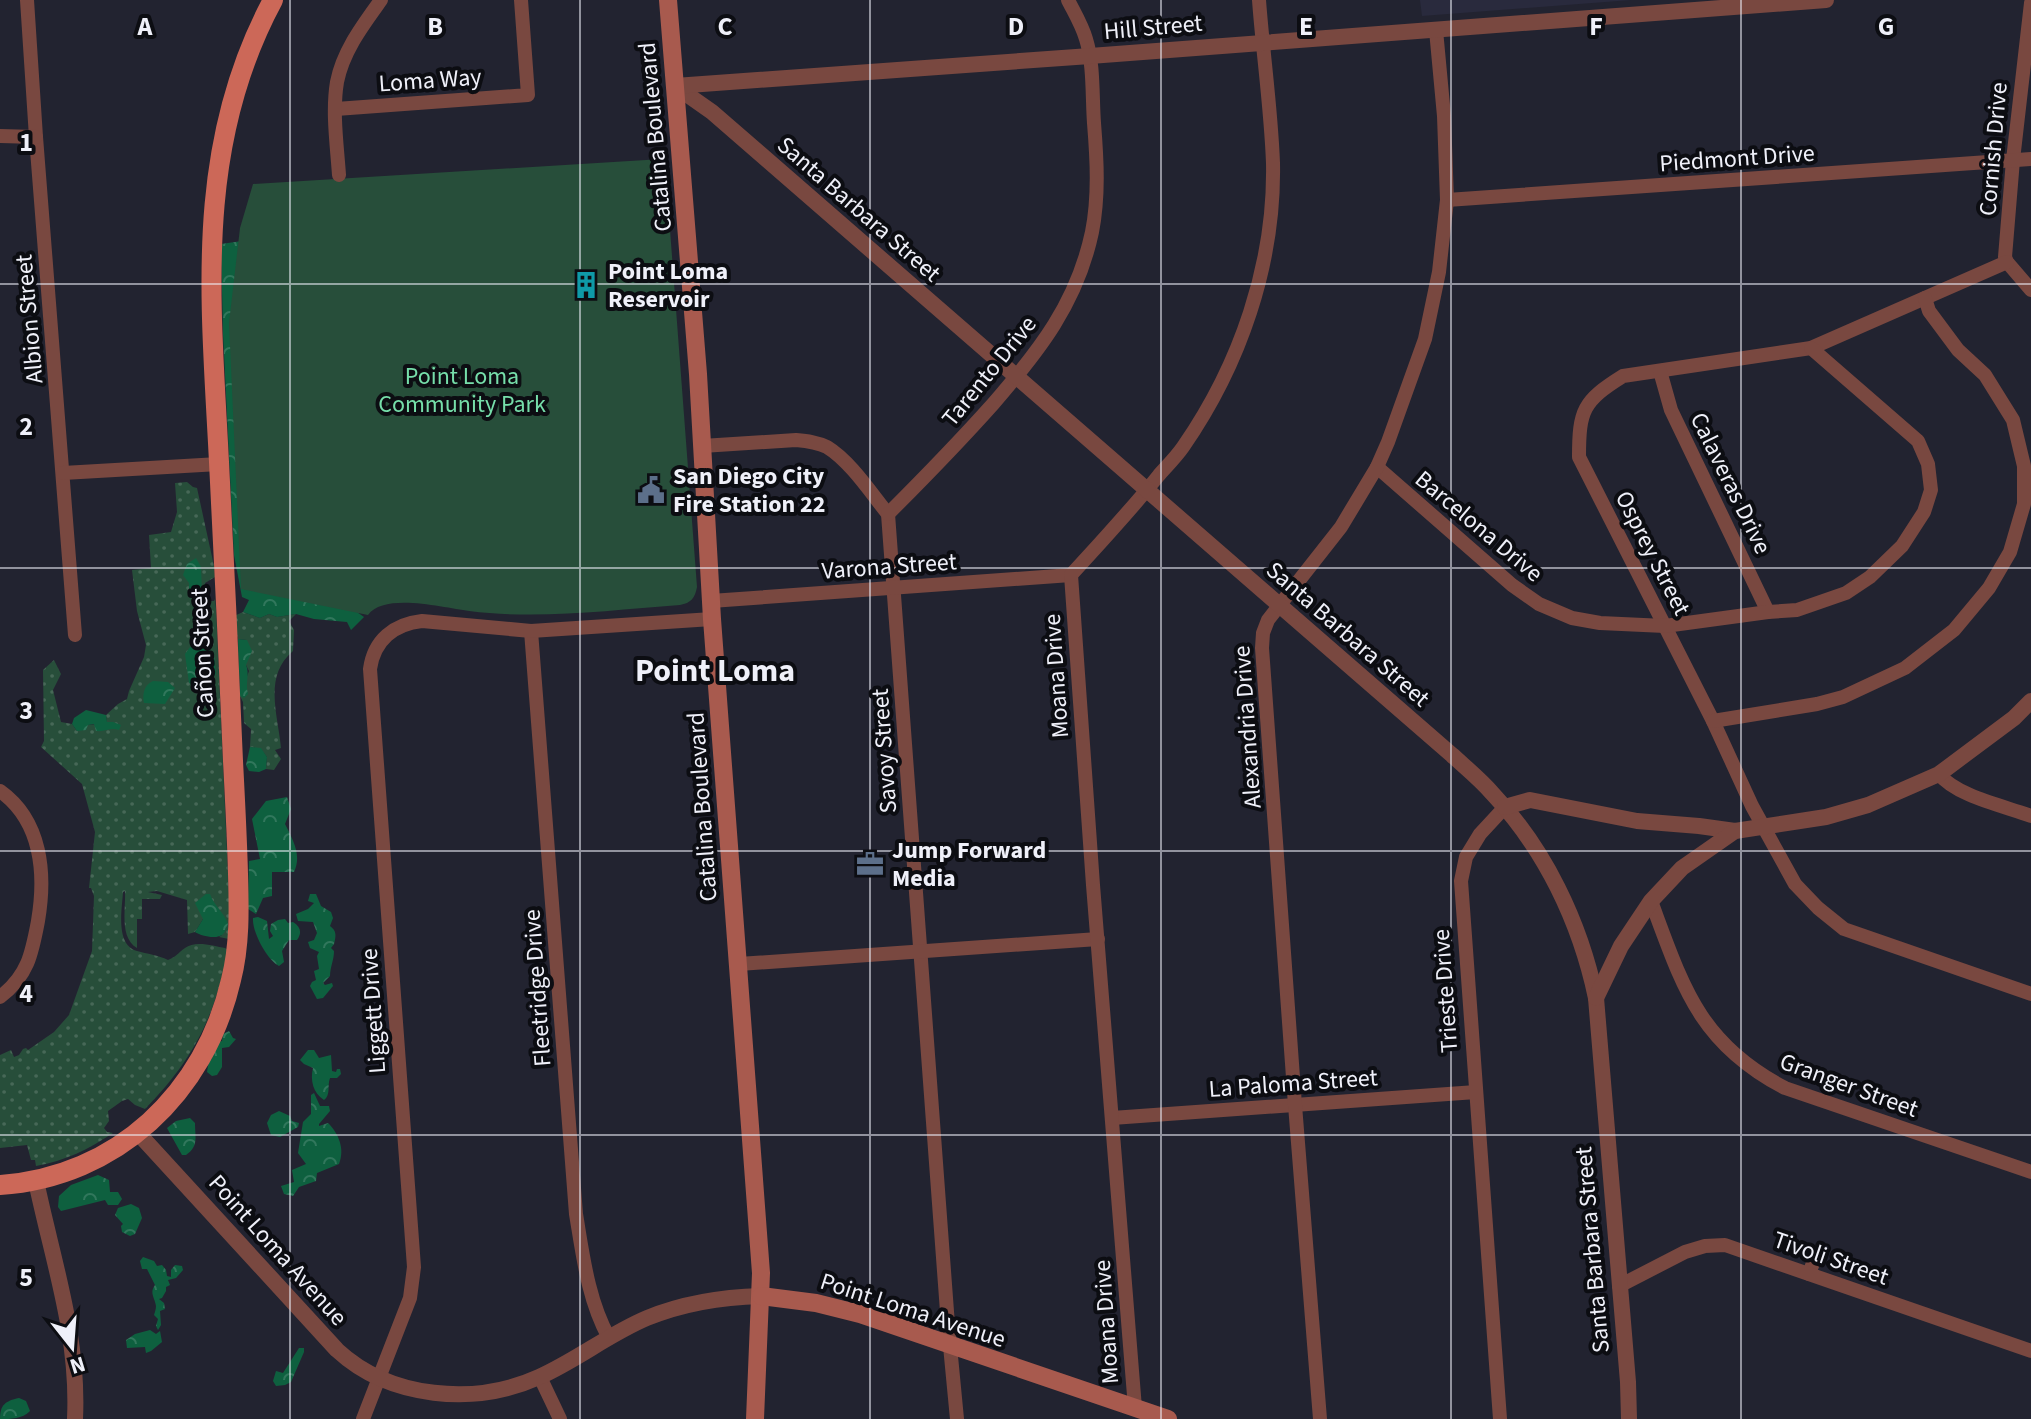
<svg xmlns="http://www.w3.org/2000/svg" width="2031" height="1419" font-family="'Source Sans 3',sans-serif">
<style>
.built{fill:#292a3d}
.grass{fill:url(#grass-dots)}
.forest{fill:url(#forest-crowns)}
.park{fill:#274e3a}
.lines{fill:none;stroke-linecap:round;stroke-linejoin:round}
.minor{stroke:#794840;stroke-width:14}
.tertiary{stroke:#794840;stroke-width:16}
.secondary{stroke:#a85a4e;stroke-width:18}
.primary{stroke:#cc6858;stroke-width:20}
.grid{fill:none;stroke:#eff0f9;stroke-width:2;stroke-opacity:0.55}
.labels{text-anchor:middle;stroke-width:8;stroke-linejoin:round;paint-order:stroke}
.street-label{font-size:24px;fill:#eff0f9;stroke:#0c0d12}
.poi-label{font-size:24px;font-weight:bold;fill:#eff0f9;stroke:#0c0d12;text-anchor:start}
.park-label{font-size:24px;fill:#76deaa;stroke:#0c0d12}
.district-label{font-size:32px;font-weight:bold;fill:#eff0f9;stroke:#0c0d12}
.grid-label{font-size:26px;text-anchor:middle;font-weight:bold;fill:#eff0f9;stroke:#0c0d12;stroke-width:8;stroke-linejoin:round;paint-order:stroke}
</style>
<defs>
<pattern id="grass-dots" width="8" height="8" patternUnits="userSpaceOnUse" patternTransform="scale(2)"><rect width="8" height="8" fill="#274e3a"/><path d="M2 2h.1M6 6h.1" fill="none" stroke="#476857" stroke-width="1.8" stroke-linecap="round"/></pattern>
<pattern id="forest-crowns" width="20" height="18" patternUnits="userSpaceOnUse" patternTransform="scale(2)"><rect width="20" height="18" fill="#0e603f"/><path d="M2 6a3 3 0 1 1 6 0M12 15a3 3 0 1 1 6 0" fill="none" stroke="#31775c"/></pattern>
</defs>
<rect width="100%" height="100%" fill="#222330"/>
<path class="built" d="M1420,0H1631L1422,16Z"/>
<g class="grass">
<path d="M187,482L193,487L197,488L214,566L215,577L205,583V594L208,601H214L215,599L216,609L230,919L228,924L229,939L219,937L222,935L203,919L195,932L188,934L187,900L157,891L148,892L162,895L160,899H142V919H137V948C119,937 126,909 125,891L123,892C122,909 115,945 137,951C147,954 158,955 168,960C176,957 178,953 185,948C195,940 214,946 225,948L228,950C215,1017 193,1060 145,1109L135,1105L128,1099L122,1101L108,1111L109,1121L104,1128L107,1132L113,1133C89,1149 65,1161 36,1166L35,1160H31L27,1145L0,1148V1055L11,1050L14,1057L19,1055L23,1049L26,1048L28,1050L54,1032L69,1015L92,951L94,896L91,888H89L95,832L82,784L41,747L44,741L43,670L54,660L61,674L53,690L61,722L72,724L77,731L88,725L107,723L106,715L118,704L127,699L129,691L144,657L146,645L137,611L132,570L151,568L149,535L171,532L177,512L175,483Z"/>
<path d="M243,612L260,618L269,614L277,617L296,614L289,621L294,630L293,651C263,676 278,715 281,748L275,750L281,759L274,770L266,769L267,757L261,749L250,747L251,729L244,723L243,702L240,696L249,671L246,665L247,640L238,639L234,616Z"/>
</g>
<g class="forest">
<path d="M242,241L351,608L364,617L351,630L347,622L314,619L296,614L277,617L269,614L260,618L243,612L249,600L242,597L234,555L223,334L221,244Z"/>
<path d="M196,558L201,567L202,593L196,597L189,592V583L183,575L187,564Z"/>
<path d="M238,639L247,640L252,651L246,665C250,674 245,682 248,694L244,698L240,696C240,677 238,659 238,639Z"/>
<path d="M201,645L214,653L216,674L201,688L189,683L185,654L190,647Z"/>
<path d="M153,681L168,682L175,688L165,704L144,703C142,694 144,685 153,681Z"/>
<path d="M86,710L106,715L107,722H113L121,725L119,730C111,727 105,732 96,731L94,724L88,725L86,730L77,731L72,724L74,718Z"/>
<path d="M250,747L261,748L267,757L266,769L259,772L249,771L246,765Z"/>
<path d="M287,797L291,809L285,824C293,840 302,855 294,872H272V896L263,898L256,914L248,909L249,861L260,859L252,819L266,801Z"/>
<path d="M206,894H210C214,906 224,912 228,924C226,928 225,932 223,934C217,940 201,936 195,932L203,919L195,903Z"/>
<path d="M310,894H316L321,906L331,912L333,918L330,926C337,931 336,936 334,944L331,948L334,951C334,960 330,967 330,976L323,983L325,985L332,983L333,986L323,998L317,999L310,986L312,982L316,980L314,971L319,969L317,956L319,952L310,948L308,942L314,940L317,933L313,922L298,921L296,914L308,909L314,903L308,901Z"/>
<path d="M258,917L267,921L269,939L273,936L270,931L271,924L278,920L285,919L288,923L293,922C301,927 302,933 297,940H289L282,951L284,962L279,966C267,960 252,932 253,918Z"/>
<path d="M229,1031L233,1038L236,1039L229,1047L222,1048V1067L217,1075L212,1076L207,1072L209,1060L212,1059V1053L218,1042L222,1041L223,1034Z"/>
<path d="M308,1050H314L319,1058L331,1055L332,1071L336,1072L337,1069H340L341,1074L337,1078H330C327,1086 331,1095 324,1100C313,1093 310,1080 313,1068L304,1064L300,1060Z"/>
<path d="M314,1093L320,1106H329L330,1111L319,1124V1126L328,1123C339,1134 345,1149 339,1164L317,1173L316,1181L299,1187L293,1196L284,1194L281,1186L294,1182L292,1170L306,1164L298,1153L303,1122L311,1114V1095Z"/>
<path d="M279,1111L290,1116L292,1121L299,1123L298,1127L280,1137L271,1135L267,1123L271,1115Z"/>
<path d="M190,1118L195,1123C195,1138 199,1146 186,1155H182L167,1128L176,1121Z"/>
<path d="M98,1175L109,1180L110,1192H118L122,1199L118,1205H108L105,1200L61,1211L58,1207L59,1196L71,1185Z"/>
<path d="M131,1204L139,1208L142,1218L135,1234L130,1236L122,1232L121,1226L123,1224L115,1215L118,1208Z"/>
<path d="M143,1257L154,1261L157,1266L162,1265L166,1270L167,1276L171,1277V1270L175,1265L182,1266L183,1270L176,1278L168,1280L170,1285L166,1287V1291L162,1298L159,1299L164,1303L165,1309L160,1311L161,1325L158,1330L156,1326L158,1319L154,1315C155,1312 156,1309 156,1306C155,1298 149,1293 155,1285L147,1269H142L140,1261Z"/>
<path d="M150,1330L156,1334L160,1331L162,1342L151,1351L146,1353L145,1347L127,1348L126,1340L135,1334Z"/>
<path d="M299,1348H304V1352L291,1382L285,1385L276,1386L273,1381L276,1371L283,1373Z"/>
<path d="M19,1398L26,1401L30,1411C22,1419 11,1419 0,1419C0,1405 5,1401 19,1398Z"/>
</g>
<path class="park" d="M662,159L667,190L697,587C695,598 691,603 680,605C610,610 539,620 469,611C445,608 384,592 368,615L241,589L229,323L240,228L253,184Z"/>
<g class="lines">
<g class="minor">
<path d="M27,0L36,137L75,635"/>
<path d="M2031,3L2013,160L2005,257L2007,262L2031,290"/>
<path d="M336,109L528,95L521,0"/>
<path d="M0,136L36,137"/>
<path d="M339,175C337,145 332,112 337,82C343,51 363,25 381,0"/>
<path d="M1447,200L2031,159"/>
<path d="M2007,262L1811,348L1623,376C1583,401 1579,410 1579,457L1713,721L1752,806L1795,884L1818,908L1844,929L2031,994"/>
<path d="M1660,371L1671,410L1768,612"/>
<path d="M702,446L796,440C807,441 817,442 827,447C850,461 871,493 888,514L948,1325L957,1419"/>
<path d="M1377,467L1512,585L1539,604L1572,618L1600,623L1665,626L1768,612L1797,610L1846,593L1870,577L1902,546L1924,512L1931,490L1928,464L1918,441L1811,348"/>
<path d="M63,473L219,464"/>
<path d="M888,514C924,478 959,442 993,404C1039,351 1077,303 1092,232C1099,196 1097,160 1094,123C1092,96 1094,65 1086,39C1082,25 1074,12 1068,0"/>
<path d="M711,601L1071,575"/>
<path d="M531,631L576,1214C583,1256 588,1300 609,1338"/>
<path d="M1713,721L1817,704L1843,697L1905,668L1954,630L1989,588L2010,552L2024,504V466L2013,420L1985,375L1958,350L1929,311L1925,298"/>
<path d="M1939,774C1956,796 2004,806 2031,816"/>
<path d="M0,791C42,821 46,874 38,921C32,953 28,976 0,997"/>
<path d="M1651,901C1683,987 1699,1043 1785,1088L2031,1172"/>
<path d="M739,964L1098,939"/>
<path d="M1112,1118L1476,1092"/>
<path d="M1809,1274L1817,1252"/>
<path d="M1619,1286L1685,1252L1705,1246L1725,1245L2031,1351"/>
<path d="M540,1377L560,1419"/>
<path d="M1135,1408L1093,885L1071,575C1101,542 1131,510 1159,475C1167,466 1176,457 1183,447C1240,365 1275,264 1273,163C1271,109 1263,54 1259,0"/>
<path d="M363,1419L410,1298L414,1267L370,669C374,640 394,624 422,621L531,631L712,619"/>
<path d="M1320,1419L1295,1105L1262,648L1263,633L1268,620L1341,527L1377,467L1388,442L1425,339L1439,272L1447,200L1444,116L1436,30"/>
<path d="M1500,1419L1461,881L1466,857L1480,834L1505,807"/>
</g>
<g class="tertiary">
<path d="M675,86L712,112L1452,755C1465,767 1480,779 1492,793C1545,849 1580,922 1596,998L1628,1382L1629,1419"/>
<path d="M675,86L1090,56L1826,0"/>
<path d="M1505,807L1530,800L1637,821L1699,826L1735,831"/>
<path d="M1596,998L1621,946L1651,901L1682,868L1735,831L1826,817L1868,805L1939,774L2014,718L2031,701"/>
<path d="M138,1133L337,1350C390,1399 475,1406 539,1377C577,1360 609,1334 647,1318C684,1303 721,1297 761,1296"/>
<path d="M36,1181C53,1262 79,1335 75,1419"/>
</g>
<g class="secondary">
<path d="M668,0L698,374L712,619L761,1273L755,1419"/>
<path d="M761,1296L816,1303L860,1314L1168,1419"/>
</g>
<path class="primary" d="M0,1185C117,1177 205,1093 231,980C240,945 239,909 238,874C237,836 235,799 233,761C229,661 224,562 219,462C211,302 193,148 273,0"/>
</g>
<path class="grid" d="M290,0V1419M580,0V1419M870,0V1419M1161,0V1419M1451,0V1419M1741,0V1419M0,284H2031M0,568H2031M0,851H2031M0,1135H2031"/>
<defs>
<g id="building-bare" transform="scale(2.16)"><path d="M-4-6H4V6H1V3H-1V6H-4ZM-2.5-4.3h1.7v1.8h-1.7ZM.8-4.3h1.7v1.8H.8ZM-2.5-1h1.7V.8h-1.7ZM.8-1h1.7V.8H.8Z" fill="#0f9aa8" stroke="#0c0d12" stroke-width="2.5" paint-order="stroke"/></g>
<g id="civic-bare" transform="scale(2.16)"><path d="M-.6-6.5H3V-4.5H.6V-3L4-1V1h2V6H-6V1h2V-1L-.6-3ZM-1.2 2.5V6h2.4V2.5Z" fill="#5c6f8a" stroke="#0c0d12" stroke-width="2.5" paint-order="stroke"/></g>
<g id="office-bare" transform="scale(2.16)"><path d="M-6-3h4V-5.5h4V-3h4V5H-6ZM-1-4.5V-3h2v-1.5ZM-6 0V1H6V0Z" fill="#5c6f8a" stroke="#0c0d12" stroke-width="2.5" paint-order="stroke"/></g>
</defs>
<g fill-rule="evenodd">
<use href="#building-bare" x="586" y="285"/>
<use href="#civic-bare" x="651" y="490"/>
<use href="#office-bare" x="870" y="864"/>
</g>
<g class="labels">
<g class="street-label">
<text transform="translate(1153 27) rotate(-5)" y="8">Hill Street</text>
<text transform="translate(430 80) rotate(-4)" y="8">Loma Way</text>
<text transform="translate(655 137) rotate(-95)" y="8">Catalina Boulevard</text>
<text transform="translate(1993 149) rotate(-85)" y="8">Cornish Drive</text>
<text transform="translate(1737 158) rotate(-4)" y="8">Piedmont Drive</text>
<text transform="translate(859 209) rotate(41)" y="8">Santa Barbara Street</text>
<text transform="translate(29 319) rotate(-95)" y="8">Albion Street</text>
<text transform="translate(989 371) rotate(-51)" y="8">Tarento Drive</text>
<text transform="translate(1731 483) rotate(64)" y="8">Calaveras Drive</text>
<text transform="translate(1479 526) rotate(40)" y="8">Barcelona Drive</text>
<text transform="translate(1653 553) rotate(63)" y="8">Osprey Street</text>
<text transform="translate(889 566) rotate(-4)" y="8">Varona Street</text>
<text transform="translate(1348 634) rotate(41)" y="8">Santa Barbara Street</text>
<text transform="translate(202 653) rotate(-93)" y="8">Cañon Street</text>
<text transform="translate(1056 676) rotate(-94)" y="8">Moana Drive</text>
<text transform="translate(1247 727) rotate(-94)" y="8">Alexandria Drive</text>
<text transform="translate(884 751) rotate(-94)" y="8">Savoy Street</text>
<text transform="translate(702 807) rotate(-94)" y="8">Catalina Boulevard</text>
<text transform="translate(537 988) rotate(-94)" y="8">Fleetridge Drive</text>
<text transform="translate(1445 991) rotate(-94)" y="8">Trieste Drive</text>
<text transform="translate(373 1011) rotate(-94)" y="8">Liggett Drive</text>
<text transform="translate(1293 1083) rotate(-4)" y="8">La Paloma Street</text>
<text transform="translate(1849 1085) rotate(20)" y="8">Granger Street</text>
<text transform="translate(278 1250) rotate(48)" y="8">Point Loma Avenue</text>
<text transform="translate(1592 1250) rotate(-95)" y="8">Santa Barbara Street</text>
<text transform="translate(1831 1258) rotate(19)" y="8">Tivoli Street</text>
<text transform="translate(913 1310) rotate(18)" y="8">Point Loma Avenue</text>
<text transform="translate(1106 1322) rotate(-94)" y="8">Moana Drive</text>
</g>
<g class="poi-label">
<text x="608" y="279">Point Loma<tspan x="608" dy="28">Reservoir</tspan></text>
<text x="673" y="484">San Diego City<tspan x="673" dy="28">Fire Station 22</tspan></text>
<text x="892" y="858">Jump Forward<tspan x="892" dy="28">Media</tspan></text>
</g>
<g class="park-label">
<text x="462" y="384">Point Loma<tspan x="462" dy="28">Community Park</tspan></text>
</g>
<g class="district-label">
<text x="715" y="681">Point Loma</text>
</g>
</g>
<g class="grid-label">
<text x="145" y="35">A</text>
<text x="435" y="35">B</text>
<text x="725" y="35">C</text>
<text x="1016" y="35">D</text>
<text x="1306" y="35">E</text>
<text x="1596" y="35">F</text>
<text x="1886" y="35">G</text>
<text x="26" y="151">1</text>
<text x="26" y="435">2</text>
<text x="26" y="719">3</text>
<text x="26" y="1002">4</text>
<text x="26" y="1286">5</text>
</g>
<g transform="translate(72 1347) rotate(163)" stroke="#0c0d12" stroke-width="6" paint-order="stroke">
<path d="M0-6L14 30L0 20L-14 30Z" fill="#eff0f9"/>
<text y="-12" font-size="22" font-weight="bold" text-anchor="middle" fill="#eff0f9">N</text>
</g>
</svg>
